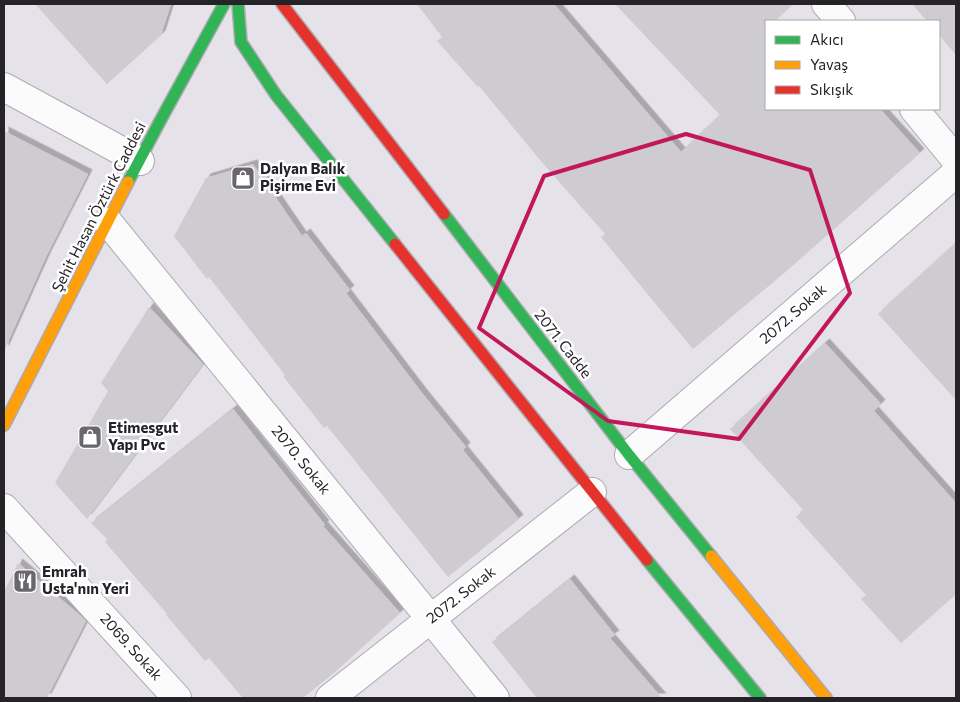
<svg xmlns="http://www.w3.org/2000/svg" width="960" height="702" font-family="Commissioner,sans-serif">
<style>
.building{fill:#cecbd1;filter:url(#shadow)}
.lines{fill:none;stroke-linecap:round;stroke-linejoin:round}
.street-casing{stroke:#aeaab1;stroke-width:30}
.fast-casing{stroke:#aeaab1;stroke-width:14}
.slow-casing{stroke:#aeaab1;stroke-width:14}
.jam-casing{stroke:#aeaab1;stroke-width:14}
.street{stroke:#fbfbfc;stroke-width:28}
.fast{stroke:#30b455;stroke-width:11}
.slow{stroke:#ff9f0a;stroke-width:11}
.jam{stroke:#e5322d;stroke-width:11}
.marked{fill:none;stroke:#c2185b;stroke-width:4;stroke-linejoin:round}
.labels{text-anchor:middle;stroke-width:5;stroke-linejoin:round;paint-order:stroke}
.poi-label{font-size:15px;font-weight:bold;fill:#262328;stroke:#fff;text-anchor:start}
.street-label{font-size:15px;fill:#262328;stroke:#fff}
</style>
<defs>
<filter id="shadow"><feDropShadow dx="4.5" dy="-4.5" stdDeviation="0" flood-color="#0004"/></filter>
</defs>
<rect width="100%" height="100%" fill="#e6e2ea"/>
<g class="building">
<path d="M35,4H171L161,35L107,84Z"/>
<path d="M417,4H554L681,152L720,115L615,4H793L775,21H766V109H880L920,153L783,274L693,349L631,274L601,237L605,234L540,160L479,86L478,87L437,41L442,37Z"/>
<path d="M912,4H956V55L939,35V21H927Z"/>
<path d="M4,131L88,174L46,257L4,351Z"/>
<path d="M253,164L302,236L306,233L350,290L346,293L422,393L466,447L463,450L519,519L448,577L327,426L324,428L283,376L285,375L209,277L207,279L174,236L206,178Z"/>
<path d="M956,243V400L878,314Z"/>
<path d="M149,307L203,364L87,519L55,483L108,391L101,383Z"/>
<path d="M825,343L881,404L874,411L956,503V594L901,643L861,599L866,595L796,517L803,510L730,429Z"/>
<path d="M233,409L325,525L323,526L400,613L336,671L303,698H243L209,658L205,661L166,615L167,614L105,542L107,539L91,523Z"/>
<path d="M18,563L81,616L86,621L47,698H4V592Z"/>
<path d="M570,579L615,635L610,638L662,698H537L492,642Z"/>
</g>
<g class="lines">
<g class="street-casing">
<g id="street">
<path d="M826,4L841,21"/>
<path d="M4,87L140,161"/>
<path d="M914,109L956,160"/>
<path d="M108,222L495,698"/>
<path d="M629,455L956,173"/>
<path d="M4,508L177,698"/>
<path d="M330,698L592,492"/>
</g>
</g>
<g class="fast-casing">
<g id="fast">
<path d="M238,4L241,42L276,95L395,244"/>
<path d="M128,182L159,123L224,4"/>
<path d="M444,214L629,455L711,556"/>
<path d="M647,560L760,698"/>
</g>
</g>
<g class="slow-casing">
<g id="slow">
<path d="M4,425L128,182"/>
<path d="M711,556L826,698"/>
</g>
</g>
<g class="jam-casing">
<g id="jam">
<path d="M282,4L444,214"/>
<path d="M395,244L647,560"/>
</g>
</g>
<use href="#street" class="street"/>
<use href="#fast" class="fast"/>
<use href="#slow" class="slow"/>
<use href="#jam" class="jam"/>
</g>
<path class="marked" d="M686,134L810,170L850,293L739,439L608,421L479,328L544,176Z"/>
<defs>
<g id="shop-square" transform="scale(1.25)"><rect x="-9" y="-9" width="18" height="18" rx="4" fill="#69666c" stroke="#fff"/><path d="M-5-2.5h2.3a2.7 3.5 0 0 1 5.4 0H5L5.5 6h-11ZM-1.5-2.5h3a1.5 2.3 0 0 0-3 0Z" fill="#fff"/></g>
<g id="restaurant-square" transform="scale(1.25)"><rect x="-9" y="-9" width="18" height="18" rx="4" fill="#69666c" stroke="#fff"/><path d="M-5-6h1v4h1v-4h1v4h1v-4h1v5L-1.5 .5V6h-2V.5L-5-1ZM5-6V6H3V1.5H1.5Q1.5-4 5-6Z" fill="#fff"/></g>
</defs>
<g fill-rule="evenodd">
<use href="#shop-square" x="243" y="178"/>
<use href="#shop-square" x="90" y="437"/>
<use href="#restaurant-square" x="25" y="581"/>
</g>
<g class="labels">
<g class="poi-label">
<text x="260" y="174">Dalyan Balık<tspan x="260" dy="17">Pişirme Evi</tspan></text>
<text x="108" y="433">Etimesgut<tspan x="108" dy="17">Yapı Pvc</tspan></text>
<text x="42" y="577">Emrah<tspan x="42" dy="17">Usta'nın Yeri</tspan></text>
</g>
<g class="street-label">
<text transform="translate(99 207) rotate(-63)" y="5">Şehit Hasan Öztürk Caddesi</text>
<text transform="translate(793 314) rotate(-41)" y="5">2072. Sokak</text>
<text transform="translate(563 344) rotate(52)" y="5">2071. Cadde</text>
<text transform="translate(301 460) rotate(51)" y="5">2070. Sokak</text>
<text transform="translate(461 595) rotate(-38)" y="5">2072. Sokak</text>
<text transform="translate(131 647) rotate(48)" y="5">2069. Sokak</text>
</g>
</g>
<rect width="960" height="702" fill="none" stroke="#262328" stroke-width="10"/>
<rect x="765" y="20" width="175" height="90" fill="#ffffff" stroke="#a8a7a9"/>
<rect x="775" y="36" width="25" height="8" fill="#30b455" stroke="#a8a7a9"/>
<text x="810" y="45" font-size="15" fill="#262328">Akıcı</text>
<rect x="775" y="61" width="25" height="8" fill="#ff9f0a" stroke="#a8a7a9"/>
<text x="810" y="70" font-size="15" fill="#262328">Yavaş</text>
<rect x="775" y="86" width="25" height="8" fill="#e5322d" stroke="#a8a7a9"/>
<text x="810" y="95" font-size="15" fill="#262328">Sıkışık</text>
</svg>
